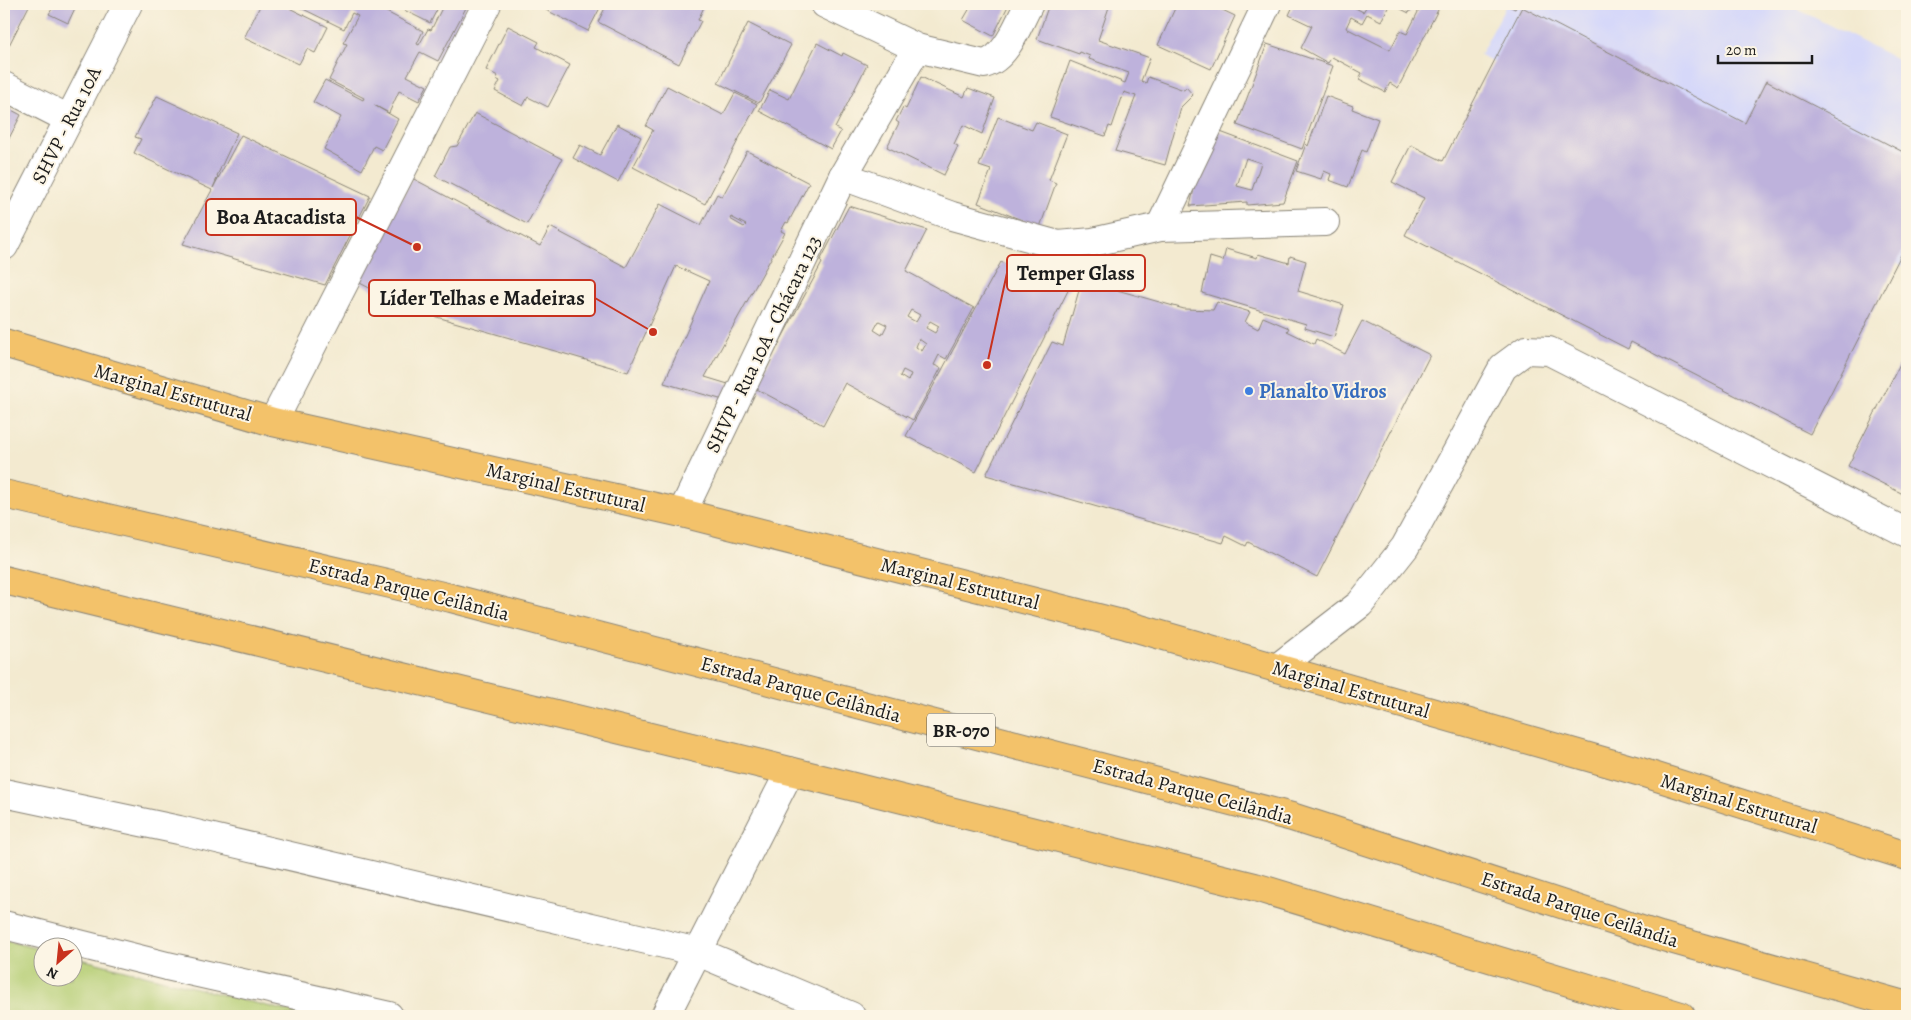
<svg xmlns="http://www.w3.org/2000/svg" width="1911" height="1020" font-family="Alegreya,serif">
<style>
.built{fill:#d6d8f9}
.green{fill:#b5ce74;stroke:#687548}
.building{fill:#beb2dc;fill-rule:evenodd}
.lines{fill:none;stroke-linecap:round;stroke-linejoin:round}
.minor-casing{stroke:#888376;stroke-width:30}
.major-casing{stroke:#888376;stroke-width:30}
.highway-casing{stroke:#888376;stroke-width:30}
.minor{stroke:#fff;stroke-width:28}
.major{stroke:#f3c26a;stroke-width:28}
.highway{stroke:#f3c26a;stroke-width:28}
.shop-dot{fill:#3f7fe0;stroke:#fcf5e5;stroke-width:2}
.labels{text-anchor:middle;stroke-width:4;stroke-linejoin:round;paint-order:stroke}
.shield{fill:#fcf5e5;stroke:#5f5d58;stroke-width:1}
.shield-label{font-size:19px;font-weight:bold;fill:#1c1c1c}
.street-label{font-size:20px;fill:#1c1c1c;stroke:#fcf5e5}
.shop-label{font-size:20px;font-weight:bold;fill:#366cbe;stroke:#fcf5e5;text-anchor:start}
.leader{fill:none;stroke:#c8321e;stroke-width:2}
.callout-dot{fill:#c8321e;stroke:#fcf5e5;stroke-width:2}
.callout{fill:#fcf5e5;stroke:#c8321e;stroke-width:2}
.callout-label{font-size:21px;text-anchor:middle;font-weight:bold;fill:#1c1c1c}
</style>
<rect width="100%" height="100%" fill="#fcf5e5"/>
<filter id="ink" filterUnits="userSpaceOnUse"><feTurbulence type="fractalNoise" baseFrequency=".02" numOctaves="2"/><feDisplacementMap in="SourceGraphic" scale="10" xChannelSelector="R" yChannelSelector="G"/><feConvolveMatrix kernelMatrix="1 2 1 2 8 2 1 2 1" color-interpolation-filters="sRGB"/></filter>
<filter id="wash" filterUnits="userSpaceOnUse"><feTurbulence type="fractalNoise" baseFrequency=".0096" numOctaves="4" result="noise"/><feDisplacementMap in="SourceGraphic" scale="20" xChannelSelector="R" yChannelSelector="G"/><feGaussianBlur stdDeviation="1.12" result="paint"/><feColorMatrix in="noise" values="0 0 0 0 0 0 0 0 0 0 0 0 0 0 0 0 0 1.4 0 .05"/><feComposite in="paint" operator="in"/></filter>
<g filter="url(#wash)">
<rect width="100%" height="100%" fill="#f3ead0"/>
<path class="built" d="M1507,4H1787L1907,64V268L1480,55Z"/>
<path class="green" d="M4,940L42,950V978H72L73,957L307,1016H4Z"/>
<g id="blocks">
<g class="building">
<path d="M4,4H30L4,55Z"/>
<path d="M55,4H77L68,23L49,14Z"/>
<path d="M261,4H281L328,27L315,53L307,49L299,64L244,38Z"/>
<path d="M293,4H364L367,6L371,4L423,31L417,44L419,45L428,29L431,30L444,4H468L438,61L420,52L407,76L427,86L419,101L399,91L389,113L374,105L398,119L382,150L374,146L362,170L324,149L341,117L313,102L325,80L363,100L364,98L329,80L347,44L343,43L358,16L352,13L344,29Z"/>
<path d="M392,4H440L430,23Z"/>
<path d="M549,4H602L588,31L546,10Z"/>
<path d="M607,4H698L704,7L698,20L701,21L679,64L598,22Z"/>
<path d="M944,4H959V5L949,6Z"/>
<path d="M974,4H1009L993,36L963,20L970,8Z"/>
<path d="M1049,4H1110L1098,40L1150,58L1141,81L1146,83L1148,77L1184,90L1186,87L1193,95L1181,107L1165,165L1115,151L1136,96L1124,92L1112,127L1109,126L1105,136L1050,117L1070,61L1125,83L1129,73L1089,59L1090,56L1080,52L1079,54L1037,39Z"/>
<path d="M1177,4H1210L1235,16L1211,69L1158,45Z"/>
<path d="M1232,4H1249L1245,10Z"/>
<path d="M1294,4H1348L1363,12L1368,4H1390L1381,21L1367,14L1362,23L1351,17L1346,28L1390,50L1400,31L1407,34L1422,4H1441L1398,88L1390,83L1385,92L1359,79L1362,73L1332,57L1328,63L1301,48L1312,26L1289,15Z"/>
<path d="M1391,4H1414L1409,13Z"/>
<path d="M1505,4H1518L1515,9Z"/>
<path d="M1522,7L1745,123L1766,81L1907,154V243L1810,434L1631,342L1628,349L1405,235L1424,198L1392,182L1411,145L1443,161Z"/>
<path d="M748,23L791,45L759,103L718,83Z"/>
<path d="M508,26L539,42L536,47L570,65L548,107L528,97L523,106L495,91L500,81L496,79L498,76L486,70Z"/>
<path d="M817,43L842,56L843,53L867,65L835,128L841,131L831,149L759,111L770,90L789,99Z"/>
<path d="M1267,44L1333,66L1302,149L1237,125Z"/>
<path d="M921,77L964,97L968,88L995,98L982,134L963,125L954,144L958,146L944,175L887,147L899,123L896,121L903,107L906,109Z"/>
<path d="M667,86L723,115L735,93L757,104L705,204L633,167L653,130L646,126Z"/>
<path d="M157,96L237,133L217,176H218L213,188L241,135L370,196L325,285L183,244L212,190L134,153L141,139L135,137Z"/>
<path d="M1326,96L1353,106L1352,109L1378,119L1366,152L1362,150L1348,187L1329,180L1331,174L1324,171L1321,179L1296,171L1306,144L1308,146Z"/>
<path d="M4,106L21,115L4,148Z"/>
<path d="M475,113L562,159L527,224L435,176L450,147L457,146Z"/>
<path d="M998,117L1032,130L1036,122L1067,134L1049,180L1056,183L1040,227L978,203L991,170L979,166Z"/>
<path d="M617,124L641,137L618,182L573,158L580,145L600,155Z"/>
<path d="M1215,130L1298,161L1283,202L1247,205V202L1190,206L1197,176H1200ZM1246,158L1261,163L1252,190L1237,186Z"/>
<path d="M747,151L809,183L788,223L786,222L781,231L785,233L705,377L751,391L744,406L664,383L709,281L676,266L628,372L409,309L358,282L412,178L540,246L550,227L626,267L660,204L701,225L717,194L722,197ZM731,217L746,225L744,227L730,219Z"/>
<path d="M849,206L927,230L906,271L974,308L946,359L939,355L934,365L941,368L913,420L845,383L823,425L755,388L822,263L820,261ZM911,310L920,315L916,322L907,317ZM879,321L887,325L882,335L874,330ZM930,321L939,326L935,333L926,328ZM919,339L926,344L922,351L916,347ZM903,370L911,374L908,381L900,376Z"/>
<path d="M1226,249L1257,258L1258,254L1289,263L1290,256L1306,261L1298,291L1344,305L1334,337L1305,328L1306,324L1202,293L1210,257L1223,261Z"/>
<path d="M1001,262L1048,286L1059,265L1080,267L976,472L906,436Z"/>
<path d="M1082,280L1184,309L1213,310L1217,302L1250,312L1245,322L1258,329L1263,317L1289,328L1287,331L1314,344L1316,339L1345,354L1362,321L1430,355L1317,577L1248,542L1246,546L1226,536L1223,543L986,475L1052,342L1063,346Z"/>
<path d="M1907,350V496L1848,466Z"/>
</g>
</g>
</g>
<g filter="url(#ink)">
<use href="#blocks" fill-opacity="0" stroke="#888376" stroke-width="1"/>
<g class="lines">
<g class="minor-casing">
<g id="minor">
<path d="M825,4L917,48L984,64C1007,58 1018,24 1029,4"/>
<path d="M4,86L69,119"/>
<path d="M843,176L952,216L1058,245L1093,242L1160,227L1325,222"/>
<path d="M1160,227L1267,4"/>
<path d="M4,246L128,4"/>
<path d="M273,422L487,4"/>
<path d="M682,513L843,176L917,48"/>
<path d="M1277,668L1360,604L1405,547L1503,367L1526,350L1549,351L1907,533"/>
<path d="M4,793L179,830L698,952L851,1016"/>
<path d="M4,925L167,966L389,1016"/>
<path d="M665,1016L790,771"/>
</g>
</g>
<g class="major-casing">
<path id="major" d="M4,343L273,422L682,513L1126,625L1641,772L1907,856"/>
</g>
<g class="highway-casing">
<g id="highway">
<path d="M4,494L451,598L1292,817L1660,936L1907,1006"/>
<path d="M4,580L790,771L1255,887L1681,1016"/>
</g>
</g>
<use href="#minor" class="minor"/>
<use href="#major" class="major"/>
<use href="#highway" class="highway"/>
</g>
</g>
<circle class="shop-dot" cx="1249" cy="391" r="5"/>
<g class="labels">
<rect class="shield" x="927" y="713.5" width="68" height="33" rx="4"/>
<g class="shield-label">
<text x="961" y="737">BR-070</text>
</g>
<g class="street-label">
<text transform="translate(66 125) rotate(-63)" y="7">SHVP - Rua 10A</text>
<text transform="translate(763 344) rotate(-64)" y="7">SHVP - Rua 10A - Chácara 123</text>
<text transform="translate(173 392) rotate(16)" y="7">Marginal Estrutural</text>
<text transform="translate(566 487) rotate(13)" y="7">Marginal Estrutural</text>
<text transform="translate(960 583) rotate(14)" y="7">Marginal Estrutural</text>
<text transform="translate(409 589) rotate(14)" y="7">Estrada Parque Ceilândia</text>
<text transform="translate(801 689) rotate(15)" y="7">Estrada Parque Ceilândia</text>
<text transform="translate(1351 689) rotate(16)" y="7">Marginal Estrutural</text>
<text transform="translate(1193 791) rotate(15)" y="7">Estrada Parque Ceilândia</text>
<text transform="translate(1739 803) rotate(17)" y="7">Marginal Estrutural</text>
<text transform="translate(1580 909) rotate(18)" y="7">Estrada Parque Ceilândia</text>
</g>
<g class="shop-label">
<text x="1259" y="398">Planalto Vidros</text>
</g>
</g>
<path class="leader" d="M417 247L356 217M987 365L1007 273M653 332L595 298"/>
<g class="callout-dot">
<circle cx="417" cy="247" r="5"/>
<circle cx="987" cy="365" r="5"/>
<circle cx="653" cy="332" r="5"/>
</g>
<g class="callout">
<rect x="206" y="199" width="150" height="36" rx="5"/>
<rect x="1007" y="255" width="138" height="36" rx="5"/>
<rect x="369" y="280" width="226" height="36" rx="5"/>
</g>
<g class="callout-label">
<text x="281" y="224">Boa Atacadista</text>
<text x="1076" y="280">Temper Glass</text>
<text x="482" y="305">Líder Telhas e Madeiras</text>
</g>
<rect width="1911" height="1020" fill="none" stroke="#fcf5e5" stroke-width="20"/>
<g transform="translate(58 962) rotate(207)"><circle r="24" fill="#fcf5e5" stroke="#a29e95"/>
<path d="M0-4L9 19L0 12L-9 19Z" fill="#c8321e"/>
<text y="-8" font-size="14" font-weight="bold" text-anchor="middle" fill="#1c1c1c">N</text>
</g>
<path d="M1718 55v8h94v-8" fill="none" stroke="#1c1c1c" stroke-width="2.5"/>
<text x="1726" y="55" font-size="15" fill="#1c1c1c" stroke="#fcf5e5" stroke-width="4" paint-order="stroke">20 m</text>
</svg>
